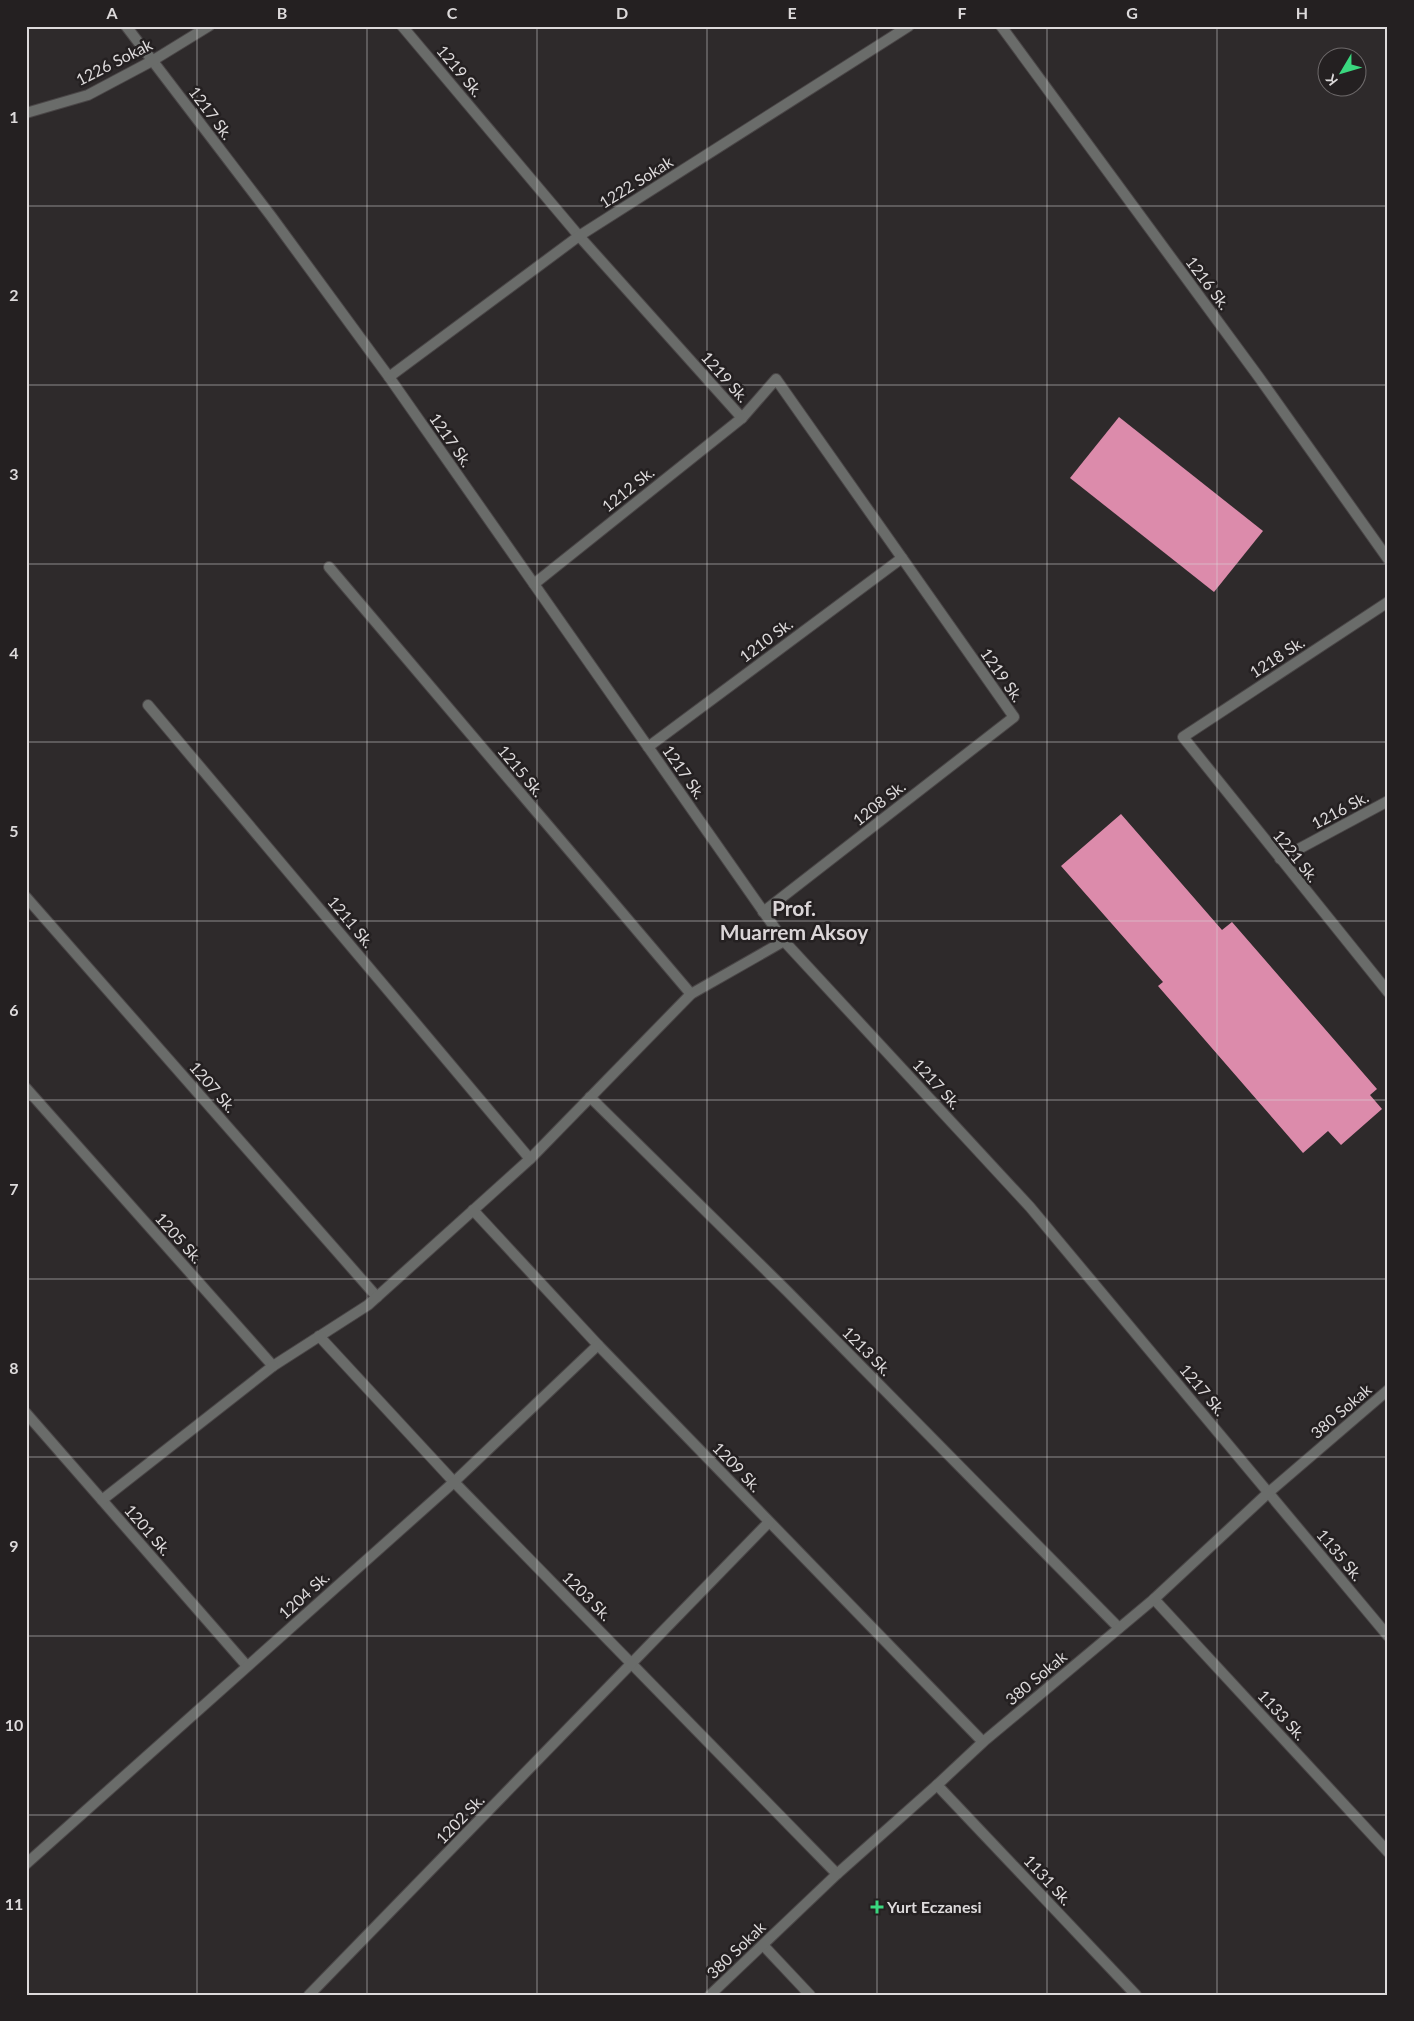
<svg xmlns="http://www.w3.org/2000/svg" width="1414" height="2021" font-family="Lato,sans-serif">
<style>
.building{fill:#dc8bab}
.lines{fill:none;stroke-linecap:round;stroke-linejoin:round}
.street-casing{stroke:#4a4647;stroke-width:12}
.street{stroke:#6a6c6a;stroke-width:10}
.grid{fill:none;stroke:#dddadb;stroke-width:1;stroke-opacity:0.55}
.poi-dot{fill:#3ad87f;stroke:#242021;stroke-width:2}
.labels{text-anchor:middle;stroke-width:5;stroke-linejoin:round;paint-order:stroke}
.street-label{font-size:16px;fill:#dddadb;stroke:#242021}
.poi-label{font-size:16px;font-weight:bold;fill:#dddadb;stroke:#242021;text-anchor:start}
.district-label{font-size:21px;font-weight:bold;fill:#dad5d7;stroke:#242021}
.neatline{fill:none;stroke:#dddadb;stroke-width:2}
.grid-label{font-size:16px;text-anchor:middle;font-weight:bold;fill:#dddadb}
</style>
<rect width="100%" height="100%" fill="#2e2a2b"/>
<g class="building">
<path d="M1119,417L1263,531L1214,592L1070,478Z"/>
<path d="M1121,814L1222,930L1232,922L1377,1089L1370,1095L1382,1109L1341,1145L1328,1131L1303,1153L1158,986L1163,982L1061,866Z"/>
</g>
<g class="lines">
<g class="street-casing">
<g id="street">
<path d="M126,26L271,216L389,377L784,941L1030,1207L1388,1636"/>
<path d="M402,26L579,236L742,418L776,379L1014,717L763,912"/>
<path d="M1001,26L1258,376L1388,559"/>
<path d="M26,113L88,95L152,61L209,26"/>
<path d="M389,377L579,236L909,26"/>
<path d="M329,567L691,994"/>
<path d="M534,584L742,418"/>
<path d="M1388,602L1183,737L1388,992"/>
<path d="M148,705L530,1159"/>
<path d="M648,747L902,558"/>
<path d="M1280,859L1388,801"/>
<path d="M26,897L377,1297"/>
<path d="M26,1088L273,1366L368,1305L530,1159L691,994L784,941"/>
<path d="M590,1097L787,1291L1119,1628"/>
<path d="M473,1210L598,1345L983,1742"/>
<path d="M319,1336L454,1482L837,1874"/>
<path d="M26,1413L247,1666"/>
<path d="M102,1500L273,1366"/>
<path d="M1154,1599L1388,1852"/>
<path d="M937,1785L1136,1995"/>
<path d="M26,1864L454,1482L598,1345"/>
<path d="M763,1945L810,1995"/>
<path d="M309,1995L769,1522"/>
<path d="M710,1995L837,1874L937,1785L983,1742L1154,1599L1268,1493L1388,1390"/>
</g>
</g>
<use href="#street" class="street"/>
</g>
<path class="grid" d="M197,26V1995M367,26V1995M537,26V1995M707,26V1995M877,26V1995M1047,26V1995M1217,26V1995M26,206H1388M26,385H1388M26,564H1388M26,742H1388M26,921H1388M26,1100H1388M26,1279H1388M26,1457H1388M26,1636H1388M26,1815H1388"/>
<path class="poi-dot" d="M874.5 1899.5h5v5h5v5h-5v5h-5v-5h-5v-5h5z"/>
<g class="labels">
<g class="street-label">
<text transform="translate(114 62) rotate(-27)" y="6">1226 Sokak</text>
<text transform="translate(460 71) rotate(50)" y="6">1219 Sk.</text>
<text transform="translate(211 113) rotate(53)" y="6">1217 Sk.</text>
<text transform="translate(636 182) rotate(-32)" y="6">1222 Sokak</text>
<text transform="translate(1208 283) rotate(53)" y="6">1216 Sk.</text>
<text transform="translate(725 377) rotate(48)" y="6">1219 Sk.</text>
<text transform="translate(451 440) rotate(55)" y="6">1217 Sk.</text>
<text transform="translate(628 489) rotate(-39)" y="6">1212 Sk.</text>
<text transform="translate(766 640) rotate(-37)" y="6">1210 Sk.</text>
<text transform="translate(1277 657) rotate(-33)" y="6">1218 Sk.</text>
<text transform="translate(1002 675) rotate(55)" y="6">1219 Sk.</text>
<text transform="translate(521 771) rotate(50)" y="6">1215 Sk.</text>
<text transform="translate(684 772) rotate(55)" y="6">1217 Sk.</text>
<text transform="translate(879 803) rotate(-38)" y="6">1208 Sk.</text>
<text transform="translate(1340 810) rotate(-28)" y="6">1216 Sk.</text>
<text transform="translate(1296 856) rotate(51)" y="6">1221 Sk.</text>
<text transform="translate(351 922) rotate(50)" y="6">1211 Sk.</text>
<text transform="translate(937 1084) rotate(47)" y="6">1217 Sk.</text>
<text transform="translate(213 1087) rotate(49)" y="6">1207 Sk.</text>
<text transform="translate(179 1238) rotate(48)" y="6">1205 Sk.</text>
<text transform="translate(867 1351) rotate(45)" y="6">1213 Sk.</text>
<text transform="translate(1203 1390) rotate(50)" y="6">1217 Sk.</text>
<text transform="translate(1341 1411) rotate(-41)" y="6">380 Sokak</text>
<text transform="translate(737 1467) rotate(46)" y="6">1209 Sk.</text>
<text transform="translate(148 1530) rotate(49)" y="6">1201 Sk.</text>
<text transform="translate(1340 1555) rotate(50)" y="6">1135 Sk.</text>
<text transform="translate(304 1595) rotate(-42)" y="6">1204 Sk.</text>
<text transform="translate(587 1596) rotate(45)" y="6">1203 Sk.</text>
<text transform="translate(1036 1678) rotate(-40)" y="6">380 Sokak</text>
<text transform="translate(1282 1715) rotate(47)" y="6">1133 Sk.</text>
<text transform="translate(460 1819) rotate(-46)" y="6">1202 Sk.</text>
<text transform="translate(1048 1880) rotate(47)" y="6">1131 Sk.</text>
<text transform="translate(736 1950) rotate(-44)" y="6">380 Sokak</text>
</g>
<g class="poi-label">
<text x="887" y="1913">Yurt Eczanesi</text>
</g>
<g class="district-label">
<text x="794" y="916">Prof.<tspan x="794" dy="24">Muarrem Aksoy</tspan></text>
</g>
</g>
<rect width="1414" height="2021" fill="none" stroke="#242021" stroke-width="55"/>
<g transform="translate(1342 72) rotate(232)"><circle r="24" fill="#242021" stroke="#6e6a6b"/>
<path d="M0-4L9 19L0 12L-9 19Z" fill="#3ad87f"/>
<text y="-8" font-size="14" font-weight="bold" text-anchor="middle" fill="#dddadb">K</text>
</g>
<rect x="28" y="28" width="1358" height="1966" class="neatline"/>
<g class="grid-label">
<text x="112" y="19">A</text>
<text x="282" y="19">B</text>
<text x="452" y="19">C</text>
<text x="622" y="19">D</text>
<text x="792" y="19">E</text>
<text x="962" y="19">F</text>
<text x="1132" y="19">G</text>
<text x="1302" y="19">H</text>
<text x="14" y="123">1</text>
<text x="14" y="301">2</text>
<text x="14" y="480">3</text>
<text x="14" y="659">4</text>
<text x="14" y="837">5</text>
<text x="14" y="1016">6</text>
<text x="14" y="1195">7</text>
<text x="14" y="1374">8</text>
<text x="14" y="1552">9</text>
<text x="14" y="1731">10</text>
<text x="14" y="1910">11</text>
</g>
</svg>
